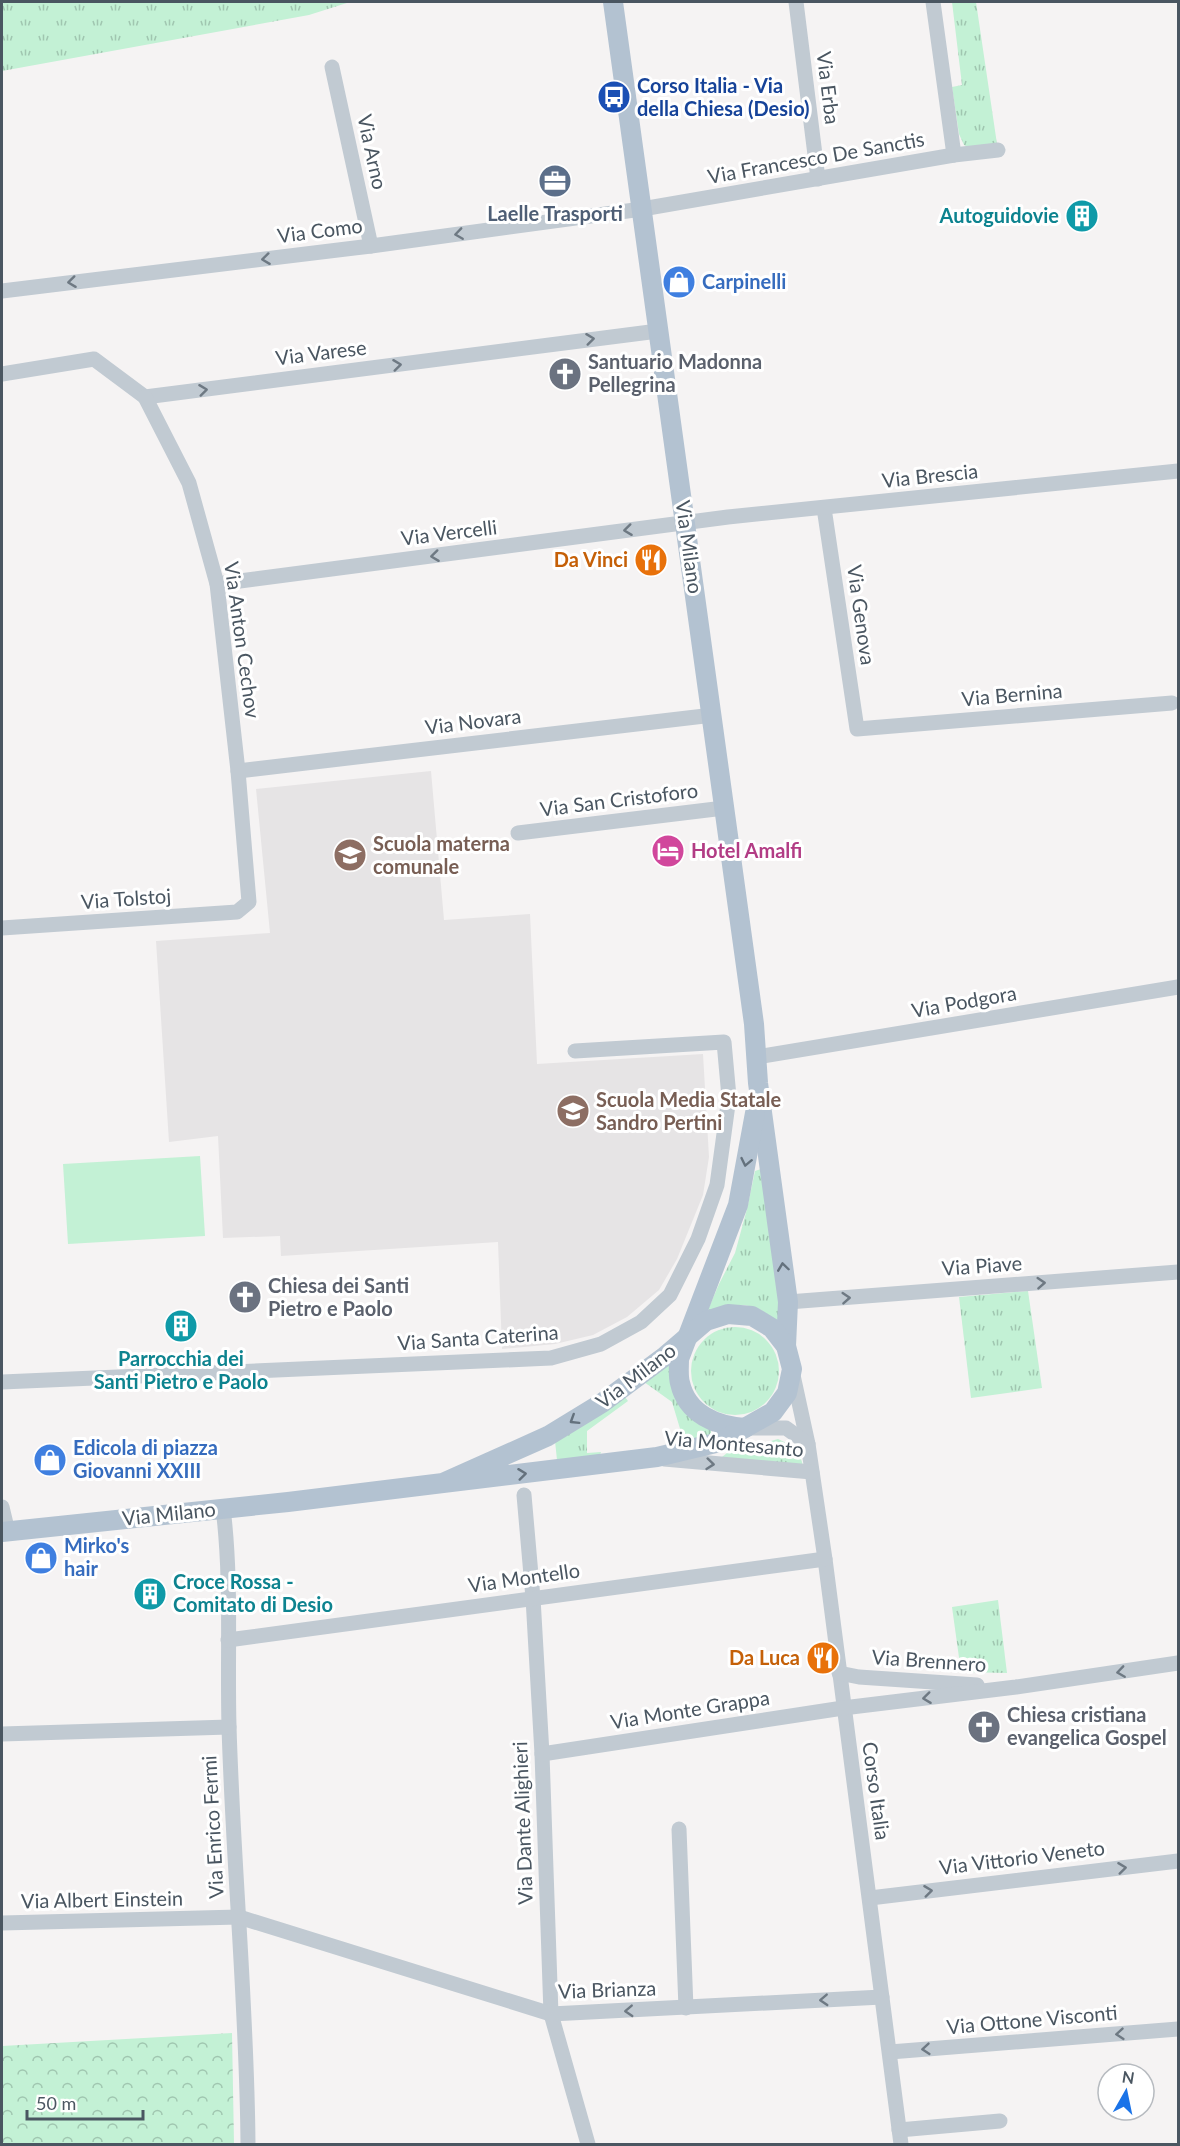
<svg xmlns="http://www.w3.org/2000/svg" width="1180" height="2146" font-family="Lato,sans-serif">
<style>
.education{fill:#e6e4e5}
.grass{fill:url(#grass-tufts)}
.forest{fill:url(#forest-crowns)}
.pitch{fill:#c3f1d5}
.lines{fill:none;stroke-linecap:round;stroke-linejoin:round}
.minor{stroke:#c1cad2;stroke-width:15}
.major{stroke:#b3c2d1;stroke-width:20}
.oneway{stroke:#6e7983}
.oneway2{stroke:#64717d}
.labels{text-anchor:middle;stroke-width:6;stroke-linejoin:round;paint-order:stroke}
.transit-label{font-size:20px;font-weight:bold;fill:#164399;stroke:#fff;text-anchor:start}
.street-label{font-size:20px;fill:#4a5661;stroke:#fff}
.service-label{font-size:20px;font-weight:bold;fill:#4e5e75;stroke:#fff}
.culture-label{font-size:20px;font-weight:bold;fill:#0d838f;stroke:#fff;text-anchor:end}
.shop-label{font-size:20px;font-weight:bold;fill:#366cbe;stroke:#fff;text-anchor:start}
.worship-label{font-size:20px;font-weight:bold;fill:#5b616d;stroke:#fff;text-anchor:start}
.food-label{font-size:20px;font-weight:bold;fill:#c56008;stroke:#fff;text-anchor:end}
.education-label{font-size:20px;font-weight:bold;fill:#785e54;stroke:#fff;text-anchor:start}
.hotel-label{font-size:20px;font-weight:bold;fill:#b23c85;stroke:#fff;text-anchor:start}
</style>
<defs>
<pattern id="grass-tufts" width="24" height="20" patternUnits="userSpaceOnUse" patternTransform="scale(1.5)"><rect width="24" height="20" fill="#c3f1d5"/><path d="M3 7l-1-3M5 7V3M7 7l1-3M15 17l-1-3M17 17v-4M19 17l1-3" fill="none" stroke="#a0c6b0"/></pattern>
<pattern id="forest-crowns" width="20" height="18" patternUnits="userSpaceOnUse" patternTransform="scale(1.5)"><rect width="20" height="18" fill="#c3f1d5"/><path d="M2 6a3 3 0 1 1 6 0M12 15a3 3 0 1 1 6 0" fill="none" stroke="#a0c6b0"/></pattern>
</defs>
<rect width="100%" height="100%" fill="#f5f3f3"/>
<path class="education" d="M431,771L444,920L530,914L537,1064L703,1054L709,1157L703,1195L677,1259L659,1290L627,1317L593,1335L555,1344L502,1349L498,1242L281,1256L280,1236L223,1238L218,1136L169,1142L156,941L270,933L256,789Z"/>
<g class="grass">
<path d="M2,2H350L309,15L2,71Z"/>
<path d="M952,2H976L997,144L971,148L964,145L959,134L952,87L962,85Z"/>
<path d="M764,1168L781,1325C755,1301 740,1301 707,1312L719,1284L735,1253L747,1209L755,1171Z"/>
<path d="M1028,1291L1042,1388L971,1398L959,1297Z"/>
<circle cx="735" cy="1371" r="44"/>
<path d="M667,1360L711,1429V1434L684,1442L672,1402L644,1382Z"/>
<path d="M625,1397L628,1401L587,1431V1453L601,1452L600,1455L557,1460L555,1441Z"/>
<path d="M778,1439C791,1445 800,1451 803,1466L722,1457L727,1453Z"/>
<path d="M998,1600L1007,1673L961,1672L952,1607Z"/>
</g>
<path class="forest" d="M232,2033L234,2144H2V2046Z"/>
<path class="pitch" d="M200,1156L205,1236L68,1244L63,1164Z"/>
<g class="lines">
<g class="minor">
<path d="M796,2L818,179"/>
<path d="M933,2L954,155"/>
<path d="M332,67L371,246"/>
<path d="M2,291L371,246L642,209L954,155L998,150"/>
<path d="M2,374L94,359L145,397L658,331"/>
<path d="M824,508L857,729L1172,703"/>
<path d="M217,584L728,517L1178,471"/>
<path d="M238,771L713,715"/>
<path d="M518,833L724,808"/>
<path d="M2,928L237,912L249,902L238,771L217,584L189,483L145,397"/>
<path d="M757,1057L1178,987"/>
<path d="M788,1302L1178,1272"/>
<path d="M793,1375L808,1444L825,1559L901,2144"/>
<path d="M2,1382L551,1358L601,1344L641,1322L670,1295L698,1239L717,1185L729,1097L724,1042L575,1051"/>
<path d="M745,1428H786L808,1444"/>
<path d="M664,1459L812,1472"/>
<path d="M524,1495L533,1598L542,1754L551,2014L588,2144"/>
<path d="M2,1507L8,1532"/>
<path d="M223,1508C232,1580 227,1654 229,1726C233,1866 247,2005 248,2144"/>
<path d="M228,1640L825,1559"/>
<path d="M839,1673L859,1677L977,1685"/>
<path d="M2,1734L229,1727"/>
<path d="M542,1754L843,1708L1016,1687L1178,1663"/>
<path d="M679,1829L686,2008"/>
<path d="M870,1898L1178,1861"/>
<path d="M2,1923L239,1917L551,2014L882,1997"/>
<path d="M890,2052L1178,2029"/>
<path d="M899,2130L1000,2121"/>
</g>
<g class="major">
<path d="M613,2L754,1024L758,1083L788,1302L786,1346"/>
<path d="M745,1428C716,1426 687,1414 680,1383C678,1376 679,1367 679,1359L738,1205L755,1113"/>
<path d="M2,1532L288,1502L443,1483L657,1457L720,1442L773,1412L787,1393L792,1369L786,1346L772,1328L752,1316L728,1314L706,1321L664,1357L602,1403L548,1436L443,1483"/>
</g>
</g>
<defs><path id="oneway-chevron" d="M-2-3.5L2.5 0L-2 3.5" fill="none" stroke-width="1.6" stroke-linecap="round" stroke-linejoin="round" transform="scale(1.5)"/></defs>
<g class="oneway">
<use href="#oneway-chevron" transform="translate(459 234) rotate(172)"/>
<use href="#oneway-chevron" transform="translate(266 259) rotate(173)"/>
<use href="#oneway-chevron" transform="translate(72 282) rotate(173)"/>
<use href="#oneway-chevron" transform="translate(590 339) rotate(-7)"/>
<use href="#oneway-chevron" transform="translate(397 365) rotate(-7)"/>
<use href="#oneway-chevron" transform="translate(203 390) rotate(-7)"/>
<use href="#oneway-chevron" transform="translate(628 530) rotate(173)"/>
<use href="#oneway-chevron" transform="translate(435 556) rotate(173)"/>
<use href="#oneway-chevron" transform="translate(1041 1283) rotate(-4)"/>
<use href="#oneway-chevron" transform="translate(846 1298) rotate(-4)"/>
<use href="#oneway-chevron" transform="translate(710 1464) rotate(6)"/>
<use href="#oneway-chevron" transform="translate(1121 1672) rotate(172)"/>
<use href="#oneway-chevron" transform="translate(927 1698) rotate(173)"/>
<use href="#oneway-chevron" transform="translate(1122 1868) rotate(-7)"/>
<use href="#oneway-chevron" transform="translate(928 1891) rotate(-7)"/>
<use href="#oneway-chevron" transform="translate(824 2000) rotate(177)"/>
<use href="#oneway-chevron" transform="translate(629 2011) rotate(177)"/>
<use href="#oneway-chevron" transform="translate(1120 2034) rotate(175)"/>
<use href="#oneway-chevron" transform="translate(926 2049) rotate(175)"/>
</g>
<g class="oneway2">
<use href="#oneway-chevron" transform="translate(746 1162) rotate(102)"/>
<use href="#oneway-chevron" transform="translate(783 1267) rotate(-98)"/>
<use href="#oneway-chevron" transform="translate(574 1420) rotate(148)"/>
<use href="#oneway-chevron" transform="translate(522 1474) rotate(-7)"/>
</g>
<defs>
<g id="bus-disc" transform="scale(1.725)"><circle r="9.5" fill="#1a4fb4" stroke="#fff"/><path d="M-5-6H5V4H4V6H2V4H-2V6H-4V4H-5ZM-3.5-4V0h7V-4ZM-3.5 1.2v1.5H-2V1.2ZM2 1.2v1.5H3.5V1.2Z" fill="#fff"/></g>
<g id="office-disc" transform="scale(1.725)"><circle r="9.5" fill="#5c6f8a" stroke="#fff"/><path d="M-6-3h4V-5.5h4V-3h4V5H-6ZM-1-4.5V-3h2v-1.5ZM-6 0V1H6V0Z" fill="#fff"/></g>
<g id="building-disc" transform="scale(1.725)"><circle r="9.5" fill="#0f9aa8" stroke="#fff"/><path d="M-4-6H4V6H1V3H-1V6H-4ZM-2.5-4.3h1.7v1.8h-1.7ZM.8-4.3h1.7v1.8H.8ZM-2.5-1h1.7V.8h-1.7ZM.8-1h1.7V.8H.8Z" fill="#fff"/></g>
<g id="shop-disc" transform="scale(1.725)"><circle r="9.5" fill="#3f7fe0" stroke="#fff"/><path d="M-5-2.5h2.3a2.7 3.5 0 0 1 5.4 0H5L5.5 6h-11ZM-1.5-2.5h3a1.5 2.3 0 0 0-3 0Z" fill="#fff"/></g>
<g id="church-disc" transform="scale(1.725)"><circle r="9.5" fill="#6b7280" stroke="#fff"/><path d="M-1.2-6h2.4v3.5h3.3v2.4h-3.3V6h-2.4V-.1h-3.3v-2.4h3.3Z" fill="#fff"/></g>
<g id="restaurant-disc" transform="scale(1.725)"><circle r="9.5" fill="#e8710a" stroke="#fff"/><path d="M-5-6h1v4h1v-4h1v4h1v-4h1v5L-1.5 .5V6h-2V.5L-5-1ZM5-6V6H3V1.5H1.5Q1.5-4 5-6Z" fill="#fff"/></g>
<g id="hotel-disc" transform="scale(1.725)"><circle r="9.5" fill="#d1479c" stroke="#fff"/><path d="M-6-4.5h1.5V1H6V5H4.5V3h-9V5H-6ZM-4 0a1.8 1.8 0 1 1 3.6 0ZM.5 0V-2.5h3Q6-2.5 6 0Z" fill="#fff"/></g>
<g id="school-disc" transform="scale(1.725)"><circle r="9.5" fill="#8d6e63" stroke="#fff"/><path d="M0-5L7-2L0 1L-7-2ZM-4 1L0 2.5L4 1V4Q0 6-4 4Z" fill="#fff"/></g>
</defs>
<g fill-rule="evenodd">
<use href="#bus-disc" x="614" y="97"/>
<use href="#office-disc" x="555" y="181"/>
<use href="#building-disc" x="1082" y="216"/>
<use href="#shop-disc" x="679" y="282"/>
<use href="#church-disc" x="565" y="374"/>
<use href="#restaurant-disc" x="651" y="560"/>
<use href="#hotel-disc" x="668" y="851"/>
<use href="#school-disc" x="350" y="855"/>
<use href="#school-disc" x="573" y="1111"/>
<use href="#church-disc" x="245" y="1297"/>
<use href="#building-disc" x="181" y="1326"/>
<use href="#shop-disc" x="50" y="1460"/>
<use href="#shop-disc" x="41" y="1558"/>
<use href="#building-disc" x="150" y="1594"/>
<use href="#restaurant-disc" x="823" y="1658"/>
<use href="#church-disc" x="984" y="1727"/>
</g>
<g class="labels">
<g class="transit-label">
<text x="637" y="93">Corso Italia - Via<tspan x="637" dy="23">della Chiesa (Desio)</tspan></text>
</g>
<g class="street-label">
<text transform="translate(828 88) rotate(83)" y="7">Via Erba</text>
<text transform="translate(372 152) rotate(78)" y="7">Via Arno</text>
<text transform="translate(816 158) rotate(-10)" y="7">Via Francesco De Sanctis</text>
<text transform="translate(320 231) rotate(-7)" y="7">Via Como</text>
<text transform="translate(321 353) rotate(-7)" y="7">Via Varese</text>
<text transform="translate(930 476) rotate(-6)" y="7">Via Brescia</text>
<text transform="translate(449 533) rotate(-7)" y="7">Via Vercelli</text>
<text transform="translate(689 547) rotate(82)" y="7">Via Milano</text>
<text transform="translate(861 615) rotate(82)" y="7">Via Genova</text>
<text transform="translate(242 640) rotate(82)" y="7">Via Anton Cechov</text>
<text transform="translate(1012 695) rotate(-5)" y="7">Via Bernina</text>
<text transform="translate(473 722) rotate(-7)" y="7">Via Novara</text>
<text transform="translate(619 800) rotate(-7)" y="7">Via San Cristoforo</text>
<text transform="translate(126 899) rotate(-4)" y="7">Via Tolstoj</text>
<text transform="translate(964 1002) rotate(-10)" y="7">Via Podgora</text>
<text transform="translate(982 1266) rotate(-4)" y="7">Via Piave</text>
<text transform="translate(478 1338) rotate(-4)" y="7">Via Santa Caterina</text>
<text transform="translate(636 1376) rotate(-37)" y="7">Via Milano</text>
<text transform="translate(734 1444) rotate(5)" y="7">Via Montesanto</text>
<text transform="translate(169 1514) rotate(-6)" y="7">Via Milano</text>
<text transform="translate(524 1578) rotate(-8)" y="7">Via Montello</text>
<text transform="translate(929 1661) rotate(4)" y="7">Via Brennero</text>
<text transform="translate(690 1710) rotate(-9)" y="7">Via Monte Grappa</text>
<text transform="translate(876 1791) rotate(82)" y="7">Corso Italia</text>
<text transform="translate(523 1823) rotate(-92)" y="7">Via Dante Alighieri</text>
<text transform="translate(213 1827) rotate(-93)" y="7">Via Enrico Fermi</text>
<text transform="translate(1022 1858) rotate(-7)" y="7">Via Vittorio Veneto</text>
<text transform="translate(102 1900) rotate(-1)" y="7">Via Albert Einstein</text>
<text transform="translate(607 1990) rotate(-2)" y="7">Via Brianza</text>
<text transform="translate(1032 2020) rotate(-5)" y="7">Via Ottone Visconti</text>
</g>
<g class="service-label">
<text x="555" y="221">Laelle Trasporti</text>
</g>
<g class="culture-label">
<text x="1059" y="223">Autoguidovie</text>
<text x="181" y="1366" text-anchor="middle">Parrocchia dei<tspan x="181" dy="23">Santi Pietro e Paolo</tspan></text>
<text x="173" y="1589" text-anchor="start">Croce Rossa -<tspan x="173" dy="23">Comitato di Desio</tspan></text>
</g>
<g class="shop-label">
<text x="702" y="289">Carpinelli</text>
<text x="73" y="1455">Edicola di piazza<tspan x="73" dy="23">Giovanni XXIII</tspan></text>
<text x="64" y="1553">Mirko's<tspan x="64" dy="23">hair</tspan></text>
</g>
<g class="worship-label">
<text x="588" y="369">Santuario Madonna<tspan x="588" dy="23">Pellegrina</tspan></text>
<text x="268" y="1293">Chiesa dei Santi<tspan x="268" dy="23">Pietro e Paolo</tspan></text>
<text x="1007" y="1722">Chiesa cristiana<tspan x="1007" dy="23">evangelica Gospel</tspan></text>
</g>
<g class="food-label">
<text x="628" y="567">Da Vinci</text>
<text x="800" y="1665">Da Luca</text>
</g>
<g class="education-label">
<text x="373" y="851">Scuola materna<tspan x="373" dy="23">comunale</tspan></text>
<text x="596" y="1107">Scuola Media Statale<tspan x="596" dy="23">Sandro Pertini</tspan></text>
</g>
<g class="hotel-label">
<text x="691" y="858">Hotel Amalfi</text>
</g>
</g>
<rect width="1180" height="2146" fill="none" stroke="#4a5661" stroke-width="6"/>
<g transform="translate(1126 2092) rotate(9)"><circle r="28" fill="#ffffff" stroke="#b7bbc0" stroke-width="1.5"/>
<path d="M0-4.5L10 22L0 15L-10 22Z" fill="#1a73e8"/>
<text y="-9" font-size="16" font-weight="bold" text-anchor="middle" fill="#4a5661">N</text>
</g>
<path d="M27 2110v9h116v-9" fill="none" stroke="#4a5661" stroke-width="3"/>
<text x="36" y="2110" font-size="18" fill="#4a5661" stroke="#ffffff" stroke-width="4.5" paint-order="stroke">50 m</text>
</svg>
